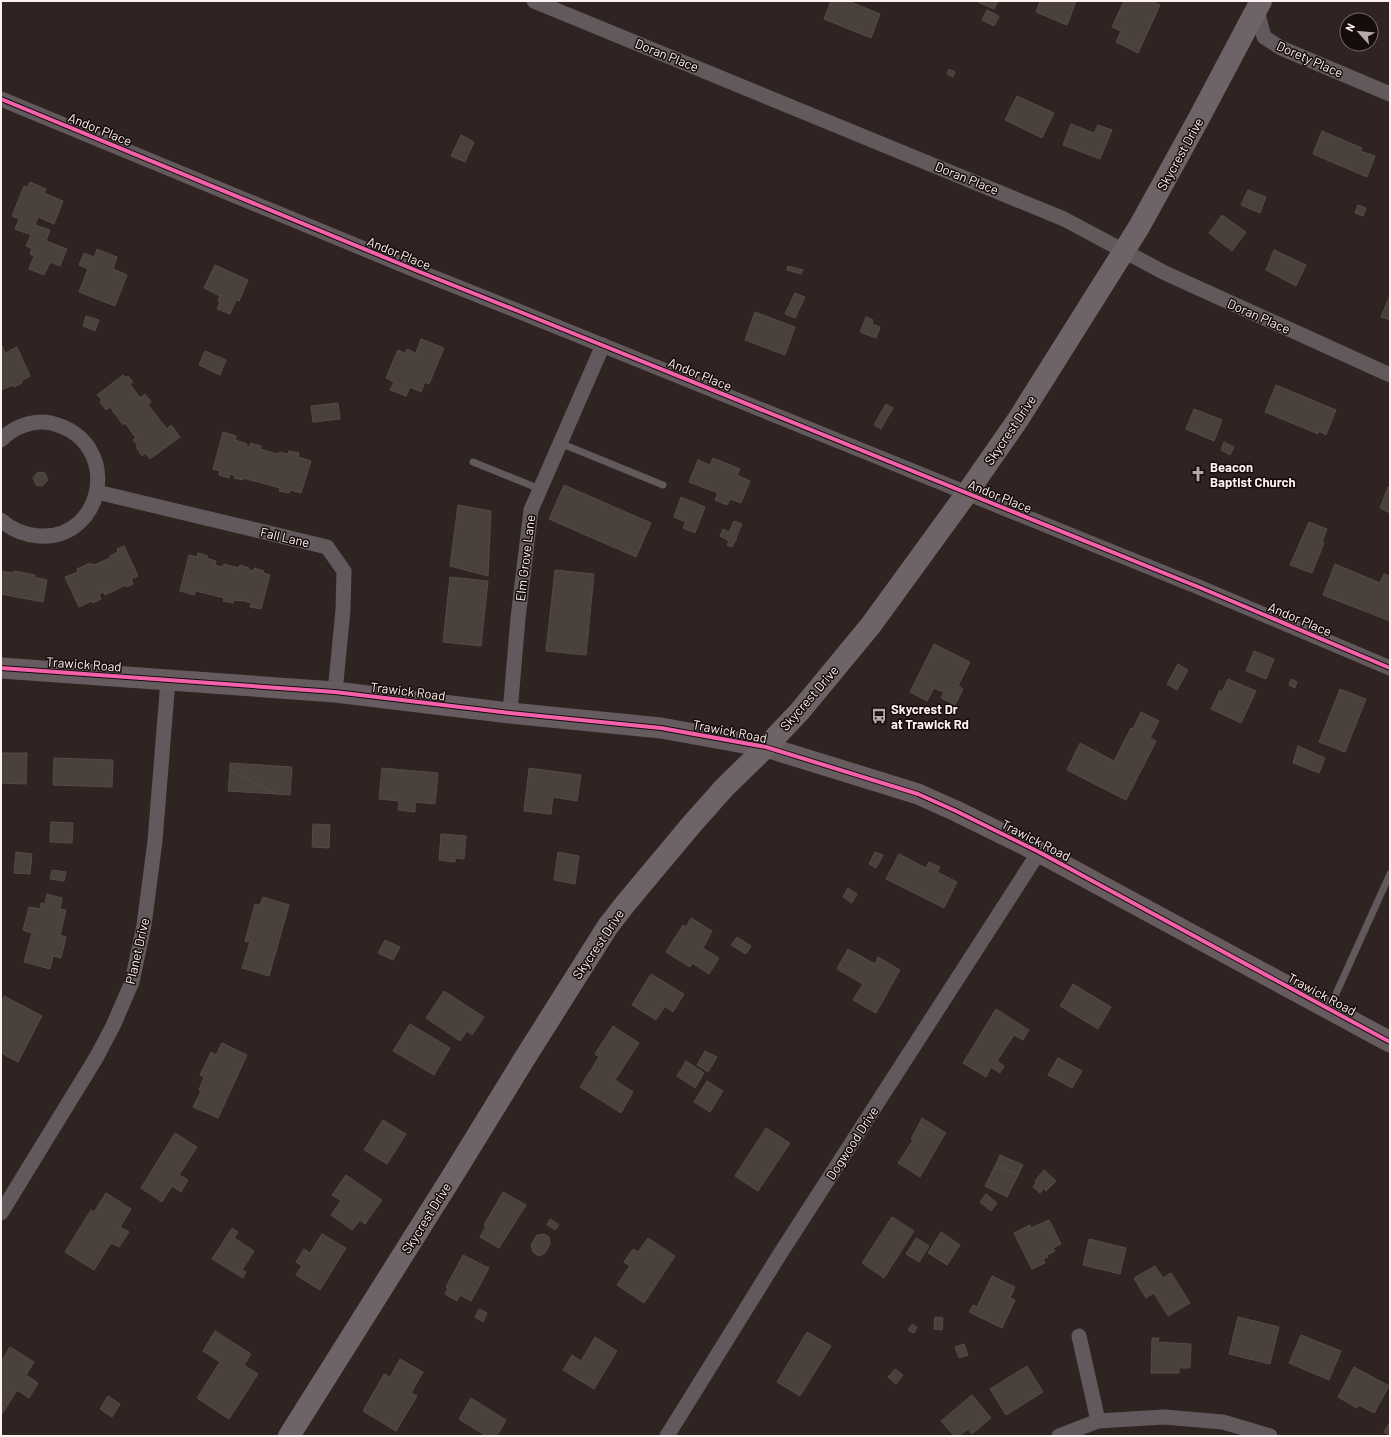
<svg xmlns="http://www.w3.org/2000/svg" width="1391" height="1437" font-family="Barlow,sans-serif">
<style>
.building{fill:#4a403c;stroke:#544b47}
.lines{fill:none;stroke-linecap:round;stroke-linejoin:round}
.lane{stroke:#62595c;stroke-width:7}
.street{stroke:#62595c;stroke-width:15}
.secondary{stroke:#665b5e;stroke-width:21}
.primary{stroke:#6e6366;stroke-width:22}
.cycleway-casing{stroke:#160c0b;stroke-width:6}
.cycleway{stroke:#f560ab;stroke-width:4}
.labels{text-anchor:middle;stroke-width:3;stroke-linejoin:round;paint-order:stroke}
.street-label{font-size:13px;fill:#fef1ef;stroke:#160c0b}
.poi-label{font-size:13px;font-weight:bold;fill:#fef1ef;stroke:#160c0b;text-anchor:start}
</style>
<rect width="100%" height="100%" fill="#302422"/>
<g class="building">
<path d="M831,1H848L880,14L871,38L824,19Z"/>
<path d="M976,1H998L994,9Z"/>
<path d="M1040,1H1039H1076L1067,25L1036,12Z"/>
<path d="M1124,1H1151L1160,5L1138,53L1116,42L1121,31L1112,27Z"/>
<path d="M987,10L999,16L994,26L982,20Z"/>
<path d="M949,69L955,72L953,77L947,74Z"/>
<path d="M1017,96L1054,113L1042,138L1005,120Z"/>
<path d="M1071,124L1094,133L1098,125L1112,130L1100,159L1063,145Z"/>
<path d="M1322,131L1362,148L1360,151L1375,156L1367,177L1313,154Z"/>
<path d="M461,135L474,142L465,162L451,156Z"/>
<path d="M30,182L46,189L44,193L63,201L54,224L38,217L35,225L50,230L46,241L67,249L60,266L50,262L44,275L29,269L34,256L30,254L32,248L26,246L31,235L15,229L19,219L12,216L24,186L28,187Z"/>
<path d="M1248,190L1266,197L1260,213L1241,205Z"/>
<path d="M1358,205L1366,208L1363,216L1355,213Z"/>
<path d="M1222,215L1246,232L1232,251L1209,233Z"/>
<path d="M97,249L117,257L113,269L127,275L115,306L79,292L88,269L79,265L84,253L94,257Z"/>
<path d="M1274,250L1306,265L1296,286L1266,270Z"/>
<path d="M215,265L248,280L239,301L236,300L230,314L217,309L220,302L218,301L220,296L204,288Z"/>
<path d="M788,266L803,270L801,274L787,270Z"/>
<path d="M795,293L805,297L795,318L785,314Z"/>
<path d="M1390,295V320L1381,317Z"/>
<path d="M755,312L795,327L785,355L745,340Z"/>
<path d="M86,316L99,320L95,331L83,326Z"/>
<path d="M866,317L873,320L872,324L880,327L876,338L860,332Z"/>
<path d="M421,339L444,348L429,384L425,382L421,392L410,387L406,396L390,390L394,382L386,378L398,350L405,353L407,349L416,353Z"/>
<path d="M2,346L5,353L17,347L30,376L21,381L22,383L14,387L13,385L1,390Z"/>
<path d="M205,351L226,360L220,375L199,365Z"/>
<path d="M123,375L125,378L128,376L133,382L130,384L140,398L145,394L151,402L148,405L167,429L171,425L180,437L150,459L145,453L142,456L136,447L138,446L133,440L136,438L125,423L123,425L110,407L106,410L100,402L102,400L97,395Z"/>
<path d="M1276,385L1336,410L1326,435L1319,431L1318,434L1265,412Z"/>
<path d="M338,403L340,419L313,422L311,406Z"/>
<path d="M886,404L893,408L881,429L874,425Z"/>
<path d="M1194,409L1222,420L1214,441L1186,429Z"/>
<path d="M223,432L236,436L235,440L247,444L246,447H249L251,443L261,446L260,449L278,454L279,452L288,454L289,451L299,453L298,457L311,461L301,493L290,490L289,493L279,491L280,488L243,478V480L234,478L235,476L230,474L229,478L219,475L220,471L213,469Z"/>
<path d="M1224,442L1234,447L1230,455L1221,450Z"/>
<path d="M713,458L740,469L737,475L750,481L741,503L730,499L727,505L715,500L718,493L689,482L698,460L710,465Z"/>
<path d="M38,472L45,473L48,480L42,486L36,485L33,478Z"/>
<path d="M564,485L651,523L636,557L549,519Z"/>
<path d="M1388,487H1390V513L1380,508Z"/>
<path d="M681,497L705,507L695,533L683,528L686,522L674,517Z"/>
<path d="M458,505L491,511L488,576L450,566Z"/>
<path d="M734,521L742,524L736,538H737L732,547L727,545L729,541L720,536L723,529L729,532Z"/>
<path d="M1309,522L1327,529L1322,542L1324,543L1312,573L1290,565Z"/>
<path d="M124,546L138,576L131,579L133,584L126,587V585L105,595L104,592L99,594L101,599L93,603L92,601L79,607L65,577L78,572L77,569L90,563V565L93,564L94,565L110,558V556L118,552L117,549Z"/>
<path d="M198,553L208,556L207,558L216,561L215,565L223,567L224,564L239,568L240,565L249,568V570L254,571V568L264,571L263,573L270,575L261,609L250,607L251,603L241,600V601L234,600L233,603L223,601L224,598L196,591L194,595L180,591L189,555L197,557Z"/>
<path d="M1335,564L1380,583L1384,574L1390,576V621L1323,595Z"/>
<path d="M555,570L594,574L586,655L546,651Z"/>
<path d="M1,571L13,573L14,571L35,575L34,577L47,580L43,602L1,594Z"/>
<path d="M450,577L488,581L481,646L443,642Z"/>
<path d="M934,644L970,662L958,686L963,689L955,705L941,698L944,692L934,688L927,701L910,692Z"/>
<path d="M1254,651L1274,659L1266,679L1246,671Z"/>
<path d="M1178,664L1188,670L1177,690L1167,684Z"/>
<path d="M1228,679L1256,691L1241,723L1211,709L1220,690L1222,692Z"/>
<path d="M1291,679L1297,682L1295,688L1289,685Z"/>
<path d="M1340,689L1366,699L1345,752L1319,742Z"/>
<path d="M1141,712L1159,721L1150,738L1156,741L1126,800L1067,770L1080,743L1114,761L1131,728L1133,729Z"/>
<path d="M1298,746L1325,758L1319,773L1293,763Z"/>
<path d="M1,753H27L26,784L1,783Z"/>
<path d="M54,758L113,760L112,787L53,785Z"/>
<path d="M230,763L292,767L290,795L277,794L230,770Z"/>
<path d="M382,768L438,773L435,804L415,802V812L398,810L399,801L379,799Z"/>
<path d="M529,768L581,775L577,801L553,797L551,814L524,811Z"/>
<path d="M230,770L265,788L277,794L228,791Z"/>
<path d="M51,822L73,823L72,843L50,842Z"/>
<path d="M313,824L330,825L329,848L312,847Z"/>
<path d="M441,834L466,836L464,859L455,858V862L439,860Z"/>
<path d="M16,852L32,854L30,874L14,873Z"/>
<path d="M558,852L579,856L575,884L554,880Z"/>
<path d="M875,852L883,855L876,868L869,864Z"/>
<path d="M899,854L926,868L929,862L940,867L937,872L957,882L944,908L886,879Z"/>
<path d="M52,870L66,872L64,881L50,879Z"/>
<path d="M848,888L857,894L852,903L843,897Z"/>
<path d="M47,894L62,898L60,909L66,910L60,935L66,937L61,958L53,956L50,969L24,962L32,933L23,930L29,907L40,909L41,903L45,904Z"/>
<path d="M263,897L289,905L269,976L242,968L250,942L245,941L255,904L260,905Z"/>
<path d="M691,918L712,931L703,948L719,958L709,974L692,963L690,967L666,952L683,925L686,927Z"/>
<path d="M737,937L751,946L746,954L731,945Z"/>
<path d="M385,940L400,947L393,960L378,953Z"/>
<path d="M848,949L875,964L878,957L900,970L876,1013L853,1000L863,984L837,969Z"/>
<path d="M651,974L684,994L673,1012L665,1006L656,1020L632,1005Z"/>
<path d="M1073,984L1111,1007L1098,1029L1060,1006Z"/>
<path d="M444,991L484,1017L472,1035L467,1031L460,1041L426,1018Z"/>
<path d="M4,996L42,1016L18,1062L1,1053V1002Z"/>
<path d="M996,1009L1029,1030L1023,1040L1014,1035L997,1061L1004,1066L1000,1073L991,1067L986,1077L963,1063Z"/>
<path d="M410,1024L450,1048L434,1075L393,1051Z"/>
<path d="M613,1026L639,1043L615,1080L633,1092L621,1113L580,1087L599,1057L595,1054Z"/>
<path d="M222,1043L247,1055L218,1118L193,1107L201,1091L199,1090L204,1077L200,1075L211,1052L216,1055Z"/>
<path d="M705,1051L717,1057L708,1072L697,1065Z"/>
<path d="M1058,1058L1082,1071L1072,1088L1048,1075Z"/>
<path d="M686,1061L704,1073L695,1088L677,1076Z"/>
<path d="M707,1081L723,1091L710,1112L694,1102Z"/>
<path d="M922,1118L946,1133L943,1137L919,1124Z"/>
<path d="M383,1120L406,1134L387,1164L364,1150Z"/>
<path d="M919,1124L943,1137L920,1177L898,1163L913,1140L911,1139Z"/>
<path d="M766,1128L790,1143L758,1191L735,1176Z"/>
<path d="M175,1133L197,1147L179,1175L188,1180L181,1192L172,1186L162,1202L141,1188Z"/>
<path d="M1000,1155L1023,1165L1018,1175L996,1164Z"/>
<path d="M996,1164L1018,1175L1007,1197L985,1186Z"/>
<path d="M1044,1170L1056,1181L1046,1191L1044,1188L1040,1193L1033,1187L1036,1183L1035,1181Z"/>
<path d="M346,1175L382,1200L365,1224L360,1220L352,1230L331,1215L341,1201L332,1195Z"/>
<path d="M503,1192L526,1205L499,1248L480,1237L486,1226L484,1225Z"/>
<path d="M106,1193L131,1209L120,1227L129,1232L119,1247L111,1243L94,1270L65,1252L91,1210L94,1212Z"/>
<path d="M986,1194L997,1203L991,1211L980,1202Z"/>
<path d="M892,1217L914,1231L884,1278L862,1263Z"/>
<path d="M550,1219L559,1225L555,1230L547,1225Z"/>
<path d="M1049,1220L1061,1244L1053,1248L1055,1251L1047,1255L1048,1257L1043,1259L1045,1263L1032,1269L1014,1233L1030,1225L1031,1228Z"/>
<path d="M232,1228L238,1232L234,1238L254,1251L242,1270L246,1272L243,1278L212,1259Z"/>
<path d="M941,1232L960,1245L947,1265L928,1253Z"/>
<path d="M322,1234L346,1248L320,1290L296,1275L302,1266L296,1262L304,1249L310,1253Z"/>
<path d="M544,1234L549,1237L550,1244L545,1253L539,1256L533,1252L531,1245L537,1235Z"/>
<path d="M648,1238L675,1256L644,1303L617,1285L630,1266L624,1262L633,1249L638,1252Z"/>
<path d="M916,1238L929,1246L919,1262L906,1254Z"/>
<path d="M1089,1239L1126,1248L1120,1274L1083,1265Z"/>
<path d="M463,1255L489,1268L471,1301L460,1295L457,1301L445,1294L448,1288L446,1287Z"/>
<path d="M1155,1266L1163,1278L1171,1273L1190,1303L1168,1316L1154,1293L1146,1298L1134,1278Z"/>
<path d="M992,1276L1015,1287L1010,1298L1015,1300L1002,1328L969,1312L973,1305L977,1307Z"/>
<path d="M479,1309L487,1313L483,1322L475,1317Z"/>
<path d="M935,1317L943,1318L942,1330L934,1329Z"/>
<path d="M1238,1317L1279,1327L1270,1364L1229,1354Z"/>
<path d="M912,1324L917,1327L914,1333L908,1330Z"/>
<path d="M215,1331L251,1354L244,1365L258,1374L229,1419L197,1398L220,1362L203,1351Z"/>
<path d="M807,1332L831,1346L800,1396L777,1382Z"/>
<path d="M1301,1335L1341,1351L1329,1380L1289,1363Z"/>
<path d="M595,1337L617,1351L594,1389L563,1370L572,1355L581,1361Z"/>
<path d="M1152,1338H1159L1158,1342L1191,1344L1190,1368H1179V1373H1151Z"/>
<path d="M964,1344L968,1355L959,1358L955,1347Z"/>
<path d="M10,1347L34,1362L26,1375L38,1383L29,1398L17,1390L2,1414L1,1362Z"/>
<path d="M400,1359L423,1372L411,1393L417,1396L396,1431L363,1411L384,1374L390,1377Z"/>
<path d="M1027,1366L1043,1392L1006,1415L990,1389Z"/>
<path d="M1354,1367L1389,1386L1374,1413L1359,1405L1357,1408L1338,1397Z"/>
<path d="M895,1369L903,1375L896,1384L888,1377Z"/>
<path d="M972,1395L991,1418L972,1434L968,1429L959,1436H954L941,1421Z"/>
<path d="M108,1396L120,1404L112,1417L100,1409Z"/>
<path d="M471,1398L506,1420L497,1436H486L459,1419Z"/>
<path d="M1390,1422V1436L1384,1432Z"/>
</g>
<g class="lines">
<g class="lane">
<path d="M560,443L663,485"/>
<path d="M473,462L540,489"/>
<path d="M1330,1007L1390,874"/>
</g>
<g class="street">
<path d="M534,1L1064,219L1165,273L1390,375"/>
<path d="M1256,6L1264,37L1281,48L1390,94"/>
<path d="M1,99L420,272L518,311L1201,588L1390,668"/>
<path d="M1,440C13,427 34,419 51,423C123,440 106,540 39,536C25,535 12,530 1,520"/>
<path d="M97,492L327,547L344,571L343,610L335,692"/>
<path d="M510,713L518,618L531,510L603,345"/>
<path d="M1,1213L96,1058L113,1026L132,982L144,925L155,841L168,680"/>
<path d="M1079,1336L1098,1421"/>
<path d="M667,1436L780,1254L1039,852"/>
<path d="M1059,1436L1098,1421L1164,1417L1223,1422L1270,1436"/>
</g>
<path class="secondary" d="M1,668L335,692L510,713L661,728L766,747L918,794L956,811L1039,852L1390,1042"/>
<path class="primary" d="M289,1436L453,1175L523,1061L608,926L626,903L692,824L724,788L766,747L800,711L871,625L967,493L1019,418L1139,227L1199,118L1261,1"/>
<g class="cycleway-casing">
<g id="cycleway">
<path d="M1,99L420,272L518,311L1201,588L1390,668"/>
<path d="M1,668L335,692L510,713L661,728L766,747L918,794L956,811L1039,852L1390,1042"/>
</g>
</g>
<use href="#cycleway" class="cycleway"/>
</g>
<defs>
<g id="church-bare" transform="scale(1.2)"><path d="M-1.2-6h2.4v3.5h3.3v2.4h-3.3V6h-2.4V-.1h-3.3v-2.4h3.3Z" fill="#b6a9a7" stroke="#160c0b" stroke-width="2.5" paint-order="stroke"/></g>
<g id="bus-bare" transform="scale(1.2)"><path d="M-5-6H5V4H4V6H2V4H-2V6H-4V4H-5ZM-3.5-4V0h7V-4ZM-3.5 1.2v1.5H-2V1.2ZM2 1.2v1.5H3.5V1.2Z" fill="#b6a9a7" stroke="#160c0b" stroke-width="2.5" paint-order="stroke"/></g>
</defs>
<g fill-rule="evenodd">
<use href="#church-bare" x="1198" y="474"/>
<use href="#bus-bare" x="879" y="716"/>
</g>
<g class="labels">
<g class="street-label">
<text transform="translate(667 55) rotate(22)" y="5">Doran Place</text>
<text transform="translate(1310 59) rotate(24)" y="5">Dorety Place</text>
<text transform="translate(100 129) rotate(22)" y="5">Andor Place</text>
<text transform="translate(1180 154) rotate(-61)" y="5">Skycrest Drive</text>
<text transform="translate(967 178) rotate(22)" y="5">Doran Place</text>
<text transform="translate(399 253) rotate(22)" y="5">Andor Place</text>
<text transform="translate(1259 316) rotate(24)" y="5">Doran Place</text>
<text transform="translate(700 374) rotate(22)" y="5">Andor Place</text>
<text transform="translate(1010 430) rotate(-56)" y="5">Skycrest Drive</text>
<text transform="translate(1000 496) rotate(22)" y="5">Andor Place</text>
<text transform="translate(285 537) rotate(13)" y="5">Fall Lane</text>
<text transform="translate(525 558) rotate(-83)" y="5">Elm Grove Lane</text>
<text transform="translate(1300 619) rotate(23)" y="5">Andor Place</text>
<text transform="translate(84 664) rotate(4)" y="5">Trawick Road</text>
<text transform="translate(408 691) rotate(7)" y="5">Trawick Road</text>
<text transform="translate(809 698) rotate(-49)" y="5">Skycrest Drive</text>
<text transform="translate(730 731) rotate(11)" y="5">Trawick Road</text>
<text transform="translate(1036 840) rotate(27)" y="5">Trawick Road</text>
<text transform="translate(598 944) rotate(-56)" y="5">Skycrest Drive</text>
<text transform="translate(137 951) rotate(-77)" y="5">Planet Drive</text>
<text transform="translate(1322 994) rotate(28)" y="5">Trawick Road</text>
<text transform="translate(852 1143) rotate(-57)" y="5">Dogwood Drive</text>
<text transform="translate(426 1218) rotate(-58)" y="5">Skycrest Drive</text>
</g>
<g class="poi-label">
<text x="1210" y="472">Beacon<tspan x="1210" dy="15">Baptist Church</tspan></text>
<text x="891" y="714">Skycrest Dr<tspan x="891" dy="15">at Trawick Rd</tspan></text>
</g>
</g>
<rect width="1391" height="1437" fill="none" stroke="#fef1ef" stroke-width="4"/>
<g transform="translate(1359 32) rotate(297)"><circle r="19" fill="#160c0b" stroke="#736866"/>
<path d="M0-3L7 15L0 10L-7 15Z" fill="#b6a9a7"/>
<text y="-6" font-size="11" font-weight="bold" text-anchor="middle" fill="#fef1ef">N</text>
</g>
</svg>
